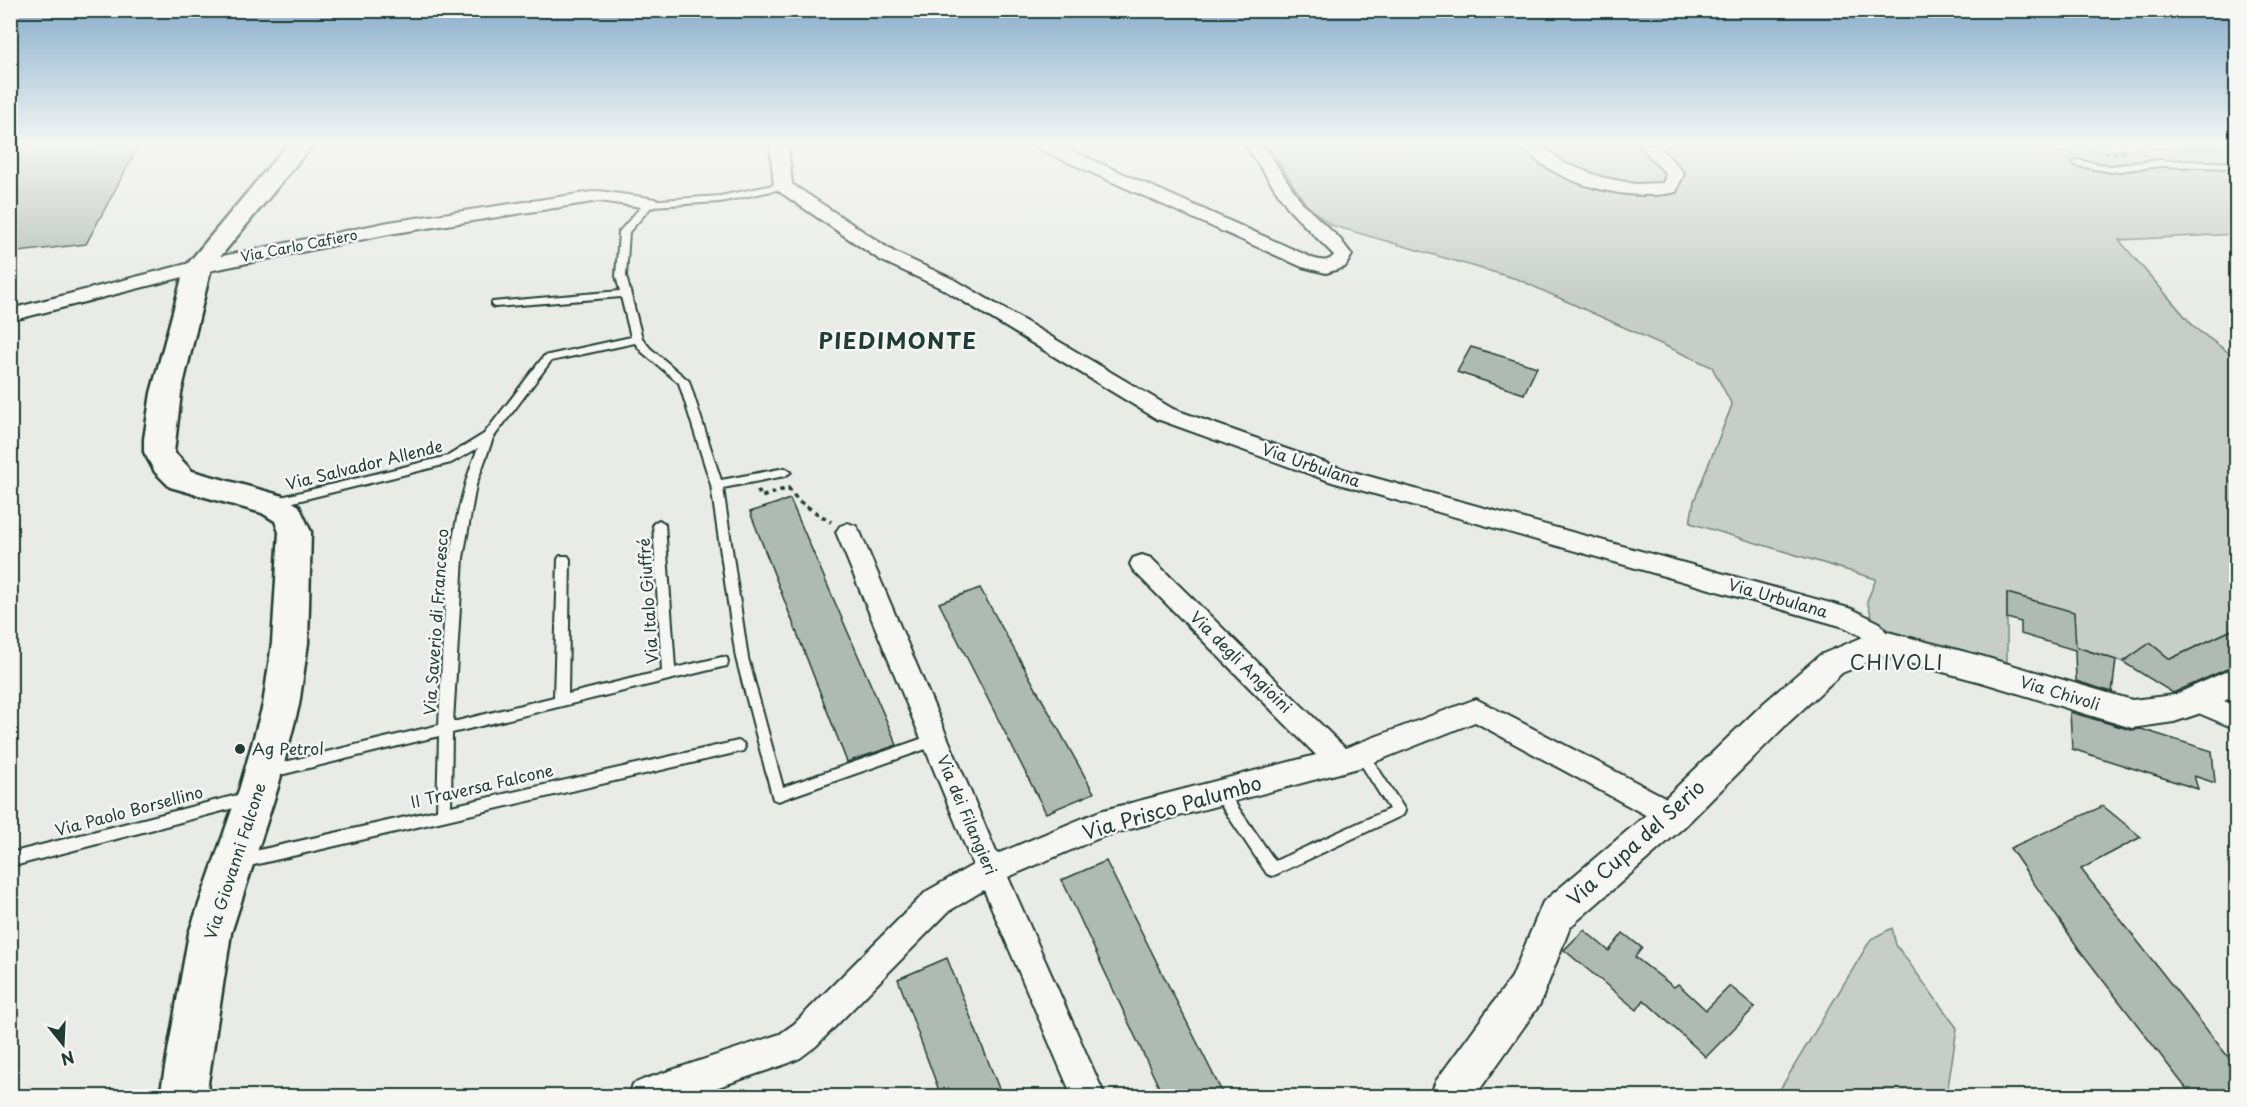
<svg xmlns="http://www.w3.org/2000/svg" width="2247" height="1107" font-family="'Playpen Sans',sans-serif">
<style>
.green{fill:#c7cec9;stroke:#73867e;stroke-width:1.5}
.building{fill:#b0bab5;stroke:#1f3d34;stroke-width:1.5}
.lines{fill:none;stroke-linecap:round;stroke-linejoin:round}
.service-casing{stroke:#1f3d34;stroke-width:4}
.minor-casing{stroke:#1f3d34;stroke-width:4}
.tertiary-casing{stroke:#1f3d34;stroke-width:4}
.secondary-casing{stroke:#1f3d34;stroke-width:5}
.path-far1{stroke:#1f3d34;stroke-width:3;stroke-dasharray:4 4;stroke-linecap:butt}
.path{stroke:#1f3d34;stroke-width:4;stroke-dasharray:4.5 4.5;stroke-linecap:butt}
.service{fill:#f6f6f2;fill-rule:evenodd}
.minor{fill:#f6f6f2;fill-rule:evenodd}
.tertiary{fill:#f6f6f2;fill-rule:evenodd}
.secondary{fill:#f6f6f2;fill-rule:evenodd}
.poi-dot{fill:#1f3d34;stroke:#f6f6f2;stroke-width:2}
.labels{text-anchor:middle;stroke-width:5;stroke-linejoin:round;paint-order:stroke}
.far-street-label{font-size:14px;fill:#1f3d34;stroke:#f6f6f2}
.street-label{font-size:16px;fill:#1f3d34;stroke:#f6f6f2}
.poi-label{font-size:16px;fill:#1f3d34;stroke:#f6f6f2;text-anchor:start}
.quarter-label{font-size:20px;letter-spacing:1.5px;fill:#1f3d34;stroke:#f6f6f2}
.near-street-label{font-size:20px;fill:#1f3d34;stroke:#f6f6f2}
.district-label{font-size:22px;font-weight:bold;letter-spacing:1.5px;fill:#1f3d34;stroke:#f6f6f2}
</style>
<rect width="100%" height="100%" fill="#e9ebe7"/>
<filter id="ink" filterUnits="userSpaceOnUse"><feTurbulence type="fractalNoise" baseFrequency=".0167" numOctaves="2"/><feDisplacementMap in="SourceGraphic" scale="12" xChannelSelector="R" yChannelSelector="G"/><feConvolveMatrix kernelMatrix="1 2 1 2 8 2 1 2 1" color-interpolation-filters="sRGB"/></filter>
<g filter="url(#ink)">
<g class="green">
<path d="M1267,145H2051L2059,152L2236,145V234L2119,240L2195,328L2236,358V628L2170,659L2150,643L2123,662L2075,646L2007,593V665L1892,632L1873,621L1867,601L1876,579L1690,523L1694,501L1732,405L1712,367L1517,279L1331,225L1306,204Z"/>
<path d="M1892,928L1896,945L1957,1028L1948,1087L1955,1096H1776L1871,939Z"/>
</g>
<g class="building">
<path d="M10,145H139L86,244L10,253Z"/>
<path d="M1471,347L1537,367L1524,394L1457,372Z"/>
<path d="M790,499L897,745L847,762L750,512Z"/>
<path d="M980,588L1094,793L1046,813L939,603Z"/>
<path d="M2007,593L2074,612L2076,647L2116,660L2112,692L2076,681L2075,650L2021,634V622L2007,618Z"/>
<path d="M2236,628V665L2173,693L2123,662L2150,643L2170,659Z"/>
<path d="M2070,712L2131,730L2141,729L2212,751L2215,783L2194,776L2198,789L2072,749Z"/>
<path d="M2103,806L2141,837L2081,869L2236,1067V1096H2192L2079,949L2010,848Z"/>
<path d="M1106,861L1224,1096H1163L1062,880Z"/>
<path d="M1584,930L1609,951L1623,933L1642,948L1635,957L1674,987L1678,984L1706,1010L1730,986L1755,1007L1706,1057L1644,1000L1637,1010L1564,950Z"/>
<path d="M947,958L1002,1096H941L898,979Z"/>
</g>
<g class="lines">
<g class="service-casing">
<g id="service">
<path d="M2077,160L2111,166L2160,160L2236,163V168L2160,166L2111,172L2074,165L2073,163Z"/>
<path d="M783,183L787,186L786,188L720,202L652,206L629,232L626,276L642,338L650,348L689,381L721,480L785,468L791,472L785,476L723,488L748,658L783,787L935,734L940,736L942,740L940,744L778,801L773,799L736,658L711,485L679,383L642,352L635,343L551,361L493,438L476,485L463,558L453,722L554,697L558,559L560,556H568L570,559L568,694L662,671L653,524L659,520L665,524L675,668L722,657L727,658L728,662L727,666L722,667L452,733L451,806L738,741L743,743L745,747L743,751L241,868L236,866L234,861L236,856L241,854L437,810L439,736L268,778L263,776L261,772L263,768L268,766L439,725C444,635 443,532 478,448L451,463L273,507L267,503L269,500L448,456L484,434L544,356L631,337L621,297L495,307L492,306V302L620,291L616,276L619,232L646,201L720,196Z"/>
<path d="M1362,749L1367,751L1403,807L1405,811L1403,815L1277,874L1272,876L1267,874L1216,798L1214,794L1216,790L1221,788L1226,790L1275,861L1389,809L1355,755L1357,751Z"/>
<path d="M249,792L254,794L256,798L254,802L249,804L10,867V853Z"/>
</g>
</g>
<g class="minor-casing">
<g id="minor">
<path d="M770,145H788L792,184L894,252L957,281L1173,409L1346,470L1852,609L1880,623L1893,643L1889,650C1869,657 1873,647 1862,637C1857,633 1850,630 1844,627L1332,482L1157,419L943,289L880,260L777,190L774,186Z"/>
<path d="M1036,145H1059L1315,259C1323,261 1329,262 1334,255L1291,212L1245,145H1263L1303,204L1340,239L1352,255L1345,267L1326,273L1302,267L1039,149Z"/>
<path d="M1522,145H1541L1564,163L1601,177L1635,184L1663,183L1666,174L1639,145H1658L1684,173L1676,192C1632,203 1550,184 1522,145Z"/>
<path d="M599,191L649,198L655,199L658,203L655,207L649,208L599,201L389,234L199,273L10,321V309L198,261L389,222Z"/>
<path d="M848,523L856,526L860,532L997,854L1100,811L1316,755L1133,570L1130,564L1133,558L1142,555L1151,558L1345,748L1476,699L1682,806L1686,815L1682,824L1672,828L1662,824L1475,722L1362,767L1104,836L1008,877L1105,1096H1072L984,890L949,911L816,1046L800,1058L789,1063L692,1096H629L633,1084L645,1079L780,1034L794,1024L927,891L973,865L836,532L840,526Z"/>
<path d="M2198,690L2236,706V729L2189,709L2185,701L2189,693Z"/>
</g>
</g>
<g class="tertiary-casing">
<path id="tertiary" d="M1880,630L1981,656L2132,700L2174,695L2236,667V695L2198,714L2174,722L2132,728L1981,682L1882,656L1842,673L1789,722L1685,826L1570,927L1540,1004L1475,1096H1430L1436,1081L1512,977L1543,902L1659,804L1765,702L1820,655Z"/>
</g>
<g class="secondary-casing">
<path id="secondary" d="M287,145H312L211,268L181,393L174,452L192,471L283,496L299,506L311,532L308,643L299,705L278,787L231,933L206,1096H160L189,933L240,787L263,705L272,643L279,532L275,521L262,513L170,487L155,472L144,452V439L151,393L185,267Z"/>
</g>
<g class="path-far1">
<path d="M2183,148L2236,145"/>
<path d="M2105,153L2125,152"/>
</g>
<path class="path" d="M758,490L761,497L788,488L798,501L831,522"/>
<use href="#service" class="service"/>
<use href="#minor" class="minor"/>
<use href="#tertiary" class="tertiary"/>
<use href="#secondary" class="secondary"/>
</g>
</g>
<linearGradient id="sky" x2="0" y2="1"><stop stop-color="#88aecb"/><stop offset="0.48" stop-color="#f5f6f4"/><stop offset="1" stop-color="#f5f6f4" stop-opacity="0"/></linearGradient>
<rect width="2247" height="300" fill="url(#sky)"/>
<circle class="poi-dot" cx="240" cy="749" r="6"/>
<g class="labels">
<g class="far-street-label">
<text transform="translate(299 246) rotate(-11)" y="5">Via Carlo Cafiero</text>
</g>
<g class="street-label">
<text transform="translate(364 465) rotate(-14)" y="6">Via Salvador Allende</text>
<text transform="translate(1311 465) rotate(19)" y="6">Via Urbulana</text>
<text transform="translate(1778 598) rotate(16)" y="6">Via Urbulana</text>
<text transform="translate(648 601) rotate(-94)" y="6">Via Italo Giuffré</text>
<text transform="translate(436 622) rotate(-86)" y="6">Via Saverio di Francesco</text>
<text transform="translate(1241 662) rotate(45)" y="6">Via degli Angioini</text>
<text transform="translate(2060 693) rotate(17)" y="6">Via Chivoli</text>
<text transform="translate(482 786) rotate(-13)" y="6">II Traversa Falcone</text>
<text transform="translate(129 811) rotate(-15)" y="6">Via Paolo Borsellino</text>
<text transform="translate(967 815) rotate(67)" y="6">Via dei Filangieri</text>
<text transform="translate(235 861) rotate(-72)" y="6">Via Giovanni Falcone</text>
</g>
<g class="poi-label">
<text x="252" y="755">Ag Petrol</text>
</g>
<g class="quarter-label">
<text x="1897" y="670">CHIVOLI</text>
</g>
<g class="near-street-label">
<text transform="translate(1172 808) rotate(-16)" y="7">Via Prisco Palumbo</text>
<text transform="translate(1636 843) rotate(-42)" y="7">Via Cupa del Serio</text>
</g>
<g class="district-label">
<text x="898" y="349">PIEDIMONTE</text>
</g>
</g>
<rect width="2247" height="1107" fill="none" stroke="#f6f6f2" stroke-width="36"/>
<rect x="18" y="18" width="2211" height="1071" fill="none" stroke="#1f3d34" stroke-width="2" filter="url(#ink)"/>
<g transform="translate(63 1044) rotate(162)" stroke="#f6f6f2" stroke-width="4.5" paint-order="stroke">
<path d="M0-4.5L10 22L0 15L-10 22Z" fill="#1f3d34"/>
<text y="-9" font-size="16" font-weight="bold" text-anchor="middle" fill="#1f3d34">N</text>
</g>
</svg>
